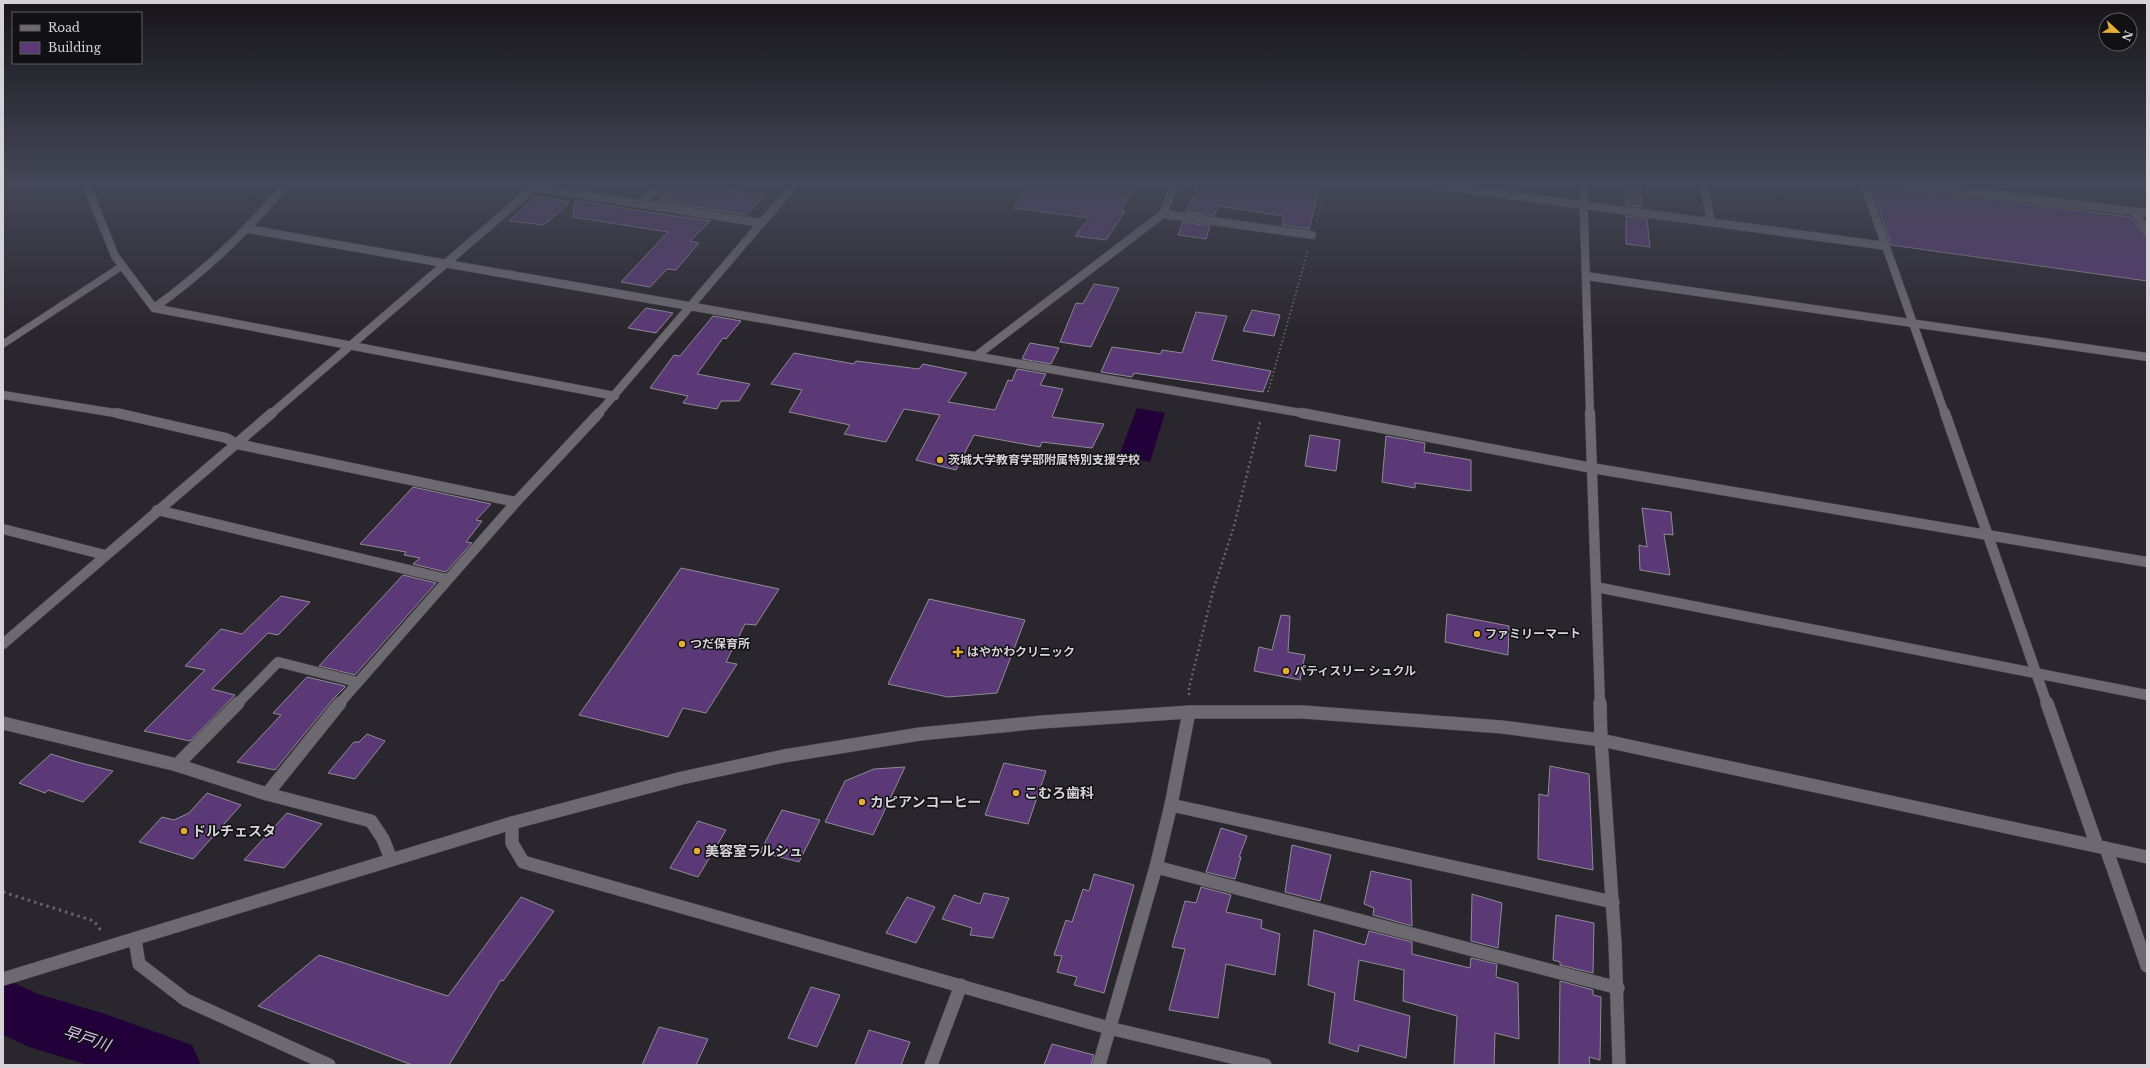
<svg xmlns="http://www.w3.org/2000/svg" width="2150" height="1068" font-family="'Libre Baskerville','Noto Sans JP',serif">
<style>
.water{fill:#220039}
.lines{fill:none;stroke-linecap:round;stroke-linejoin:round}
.river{fill:#220039;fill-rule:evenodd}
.building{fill:#5a3976;stroke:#8f8c94}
.service-casing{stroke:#454247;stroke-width:8}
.minor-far2-casing{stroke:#454247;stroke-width:9}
.minor-far1-casing{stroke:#454247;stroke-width:11}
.minor-casing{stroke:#454247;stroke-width:14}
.tertiary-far2-casing{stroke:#454247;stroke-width:9}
.tertiary-far1-casing{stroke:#454247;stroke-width:11}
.tertiary-casing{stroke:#454247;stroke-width:14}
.path-far2{stroke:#67646a;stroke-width:2;stroke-dasharray:1.5 2.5;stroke-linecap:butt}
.path-far1{stroke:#67646a;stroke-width:2.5;stroke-dasharray:2 3;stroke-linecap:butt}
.path{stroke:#67646a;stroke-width:3;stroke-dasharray:2.5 4;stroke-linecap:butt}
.service{stroke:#6d6971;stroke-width:7}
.minor-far2{stroke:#6d6971;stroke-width:8}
.minor-far1{stroke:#6d6971;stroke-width:10}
.minor{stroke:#6d6971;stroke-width:13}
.tertiary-far2{stroke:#6d6971;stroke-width:8}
.tertiary-far1{stroke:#6d6971;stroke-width:10}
.tertiary{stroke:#6d6971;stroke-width:13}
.poi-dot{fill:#e3ae35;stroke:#111013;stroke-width:1.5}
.labels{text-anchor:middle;stroke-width:3;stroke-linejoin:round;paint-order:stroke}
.poi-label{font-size:12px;font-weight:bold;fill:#d5d3d7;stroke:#111013;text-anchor:start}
.near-poi-label{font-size:14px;font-weight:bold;fill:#d5d3d7;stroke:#111013;text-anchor:start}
.near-water-label{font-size:16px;font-style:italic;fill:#dabff6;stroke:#111013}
</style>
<rect width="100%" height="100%" fill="#2a262d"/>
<path class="water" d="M1137,408L1165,413L1150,462L1119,456Z"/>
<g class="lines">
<path class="river" d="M3,978L38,994L102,1013L192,1045L201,1065H88L29,1047L3,1035Z"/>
</g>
<g class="building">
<path d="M674,184H685L765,195L747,215L658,201Z"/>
<path d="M1028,184H1135L1121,211H1125L1106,240L1075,236L1089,218L1014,208Z"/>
<path d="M1199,184H1321L1309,229L1282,225L1284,216L1218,206L1214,216L1186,212Z"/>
<path d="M1625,184H1640L1642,207L1626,205Z"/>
<path d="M1871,184L1907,186L1911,189L2131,217L2147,239V281L1891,245Z"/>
<path d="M536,196L570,202L544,225L509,221Z"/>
<path d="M575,200L648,212L710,221L690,241L699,243L676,270L667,269L650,287L621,282L668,232L573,217Z"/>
<path d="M1626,216L1647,219L1650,247L1626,244Z"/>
<path d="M1183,222L1210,226L1206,239L1178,235Z"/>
<path d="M1094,284L1119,288L1091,347L1060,342L1076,303L1083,304Z"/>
<path d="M646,308L673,313L656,333L628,328Z"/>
<path d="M1252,310L1280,315L1274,336L1243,331Z"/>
<path d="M1196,312L1227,316L1212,360L1271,371L1263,392L1134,373L1132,377L1101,372L1112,347L1161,354L1162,350L1182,353Z"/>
<path d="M713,316L741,321L726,339L723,338L697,374L750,384L739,401H721L717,409L683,403L688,396L650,388L674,355L680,356Z"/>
<path d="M1030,343L1059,348L1051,364L1022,359Z"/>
<path d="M794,353L854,364L856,361L919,369L923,364L967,373L948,402L995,410L1008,380L1012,381L1017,369L1046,374L1040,385L1063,389L1052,417L1104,424L1092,448L1042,442L1040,447L974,435L956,470L916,460L940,415L904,409L886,442L844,434L850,425L789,412L802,390L771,384Z"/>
<path d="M1310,435L1340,440L1336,471L1305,466Z"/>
<path d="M1386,436L1425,443L1424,452L1471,460V491L1415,483V488L1382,482Z"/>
<path d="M413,487L491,504L476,520L482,521L466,542L472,543L446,572L413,564L420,558L404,555L406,552L360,544Z"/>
<path d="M1642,508L1671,512L1673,535L1664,534L1670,575L1640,570L1639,545L1647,547Z"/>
<path d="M681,568L779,589L756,625L745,624L726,662L737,664L706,713L683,708L668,737L579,715Z"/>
<path d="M403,575L436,583L355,675L319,666Z"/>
<path d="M281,596L310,602L278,635L268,633L212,689L235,695L190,741L144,731L205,670L185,666L221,629L242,634Z"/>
<path d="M929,599L1025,620L997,693L948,697L888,684Z"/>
<path d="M1447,614L1509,626L1508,655L1445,642Z"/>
<path d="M1281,615L1290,616L1288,652L1305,655L1300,680L1254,671L1259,647L1272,650Z"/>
<path d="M307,677L345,686V687L334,698L275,770L237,762L281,715L273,713Z"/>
<path d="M367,734L385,741L355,779L328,773L354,742H359Z"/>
<path d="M51,754L77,762L113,771L83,802L48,790L45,793L19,783Z"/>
<path d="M1004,763L1046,771L1028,824L985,815Z"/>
<path d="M1550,766L1589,774L1593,870L1538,859L1539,794L1548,796Z"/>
<path d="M905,767L873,835L825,822L845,781L874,769Z"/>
<path d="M207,793L241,805L193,859L139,842L162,817L174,820L189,813Z"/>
<path d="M782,810L820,820L799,862L760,852Z"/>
<path d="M287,813L322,824L284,868L244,860Z"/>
<path d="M698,821L726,830L698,877L670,868Z"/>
<path d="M1221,828L1247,836L1239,857H1241L1235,879L1206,872Z"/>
<path d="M1292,845L1331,855L1320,901L1285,892Z"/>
<path d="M1371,871L1411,880L1412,926L1373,915L1374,908L1364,904Z"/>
<path d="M1094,874L1134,885L1104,993L1074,985L1077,977L1057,972L1062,956L1054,955L1066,920L1072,922L1083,889L1089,891Z"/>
<path d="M1201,887L1231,895L1226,912L1262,920L1261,928L1280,934L1275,975L1226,964L1218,1018L1169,1010L1185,949L1172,947L1185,901L1196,903Z"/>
<path d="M984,893L1009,898L993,938L970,935L972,928L942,919L954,895L980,904Z"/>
<path d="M1472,894L1502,903L1498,948L1471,941Z"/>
<path d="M521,897L554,911L503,981L501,980L449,1065H412L258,1006L319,955L448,996Z"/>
<path d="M907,897L935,907L916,943L886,933Z"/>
<path d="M1556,915L1594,923L1593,973L1560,965V962L1553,960Z"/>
<path d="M1314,930L1365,945L1369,931L1412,942V954L1470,968L1471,958L1497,964L1496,977L1518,983L1519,1039L1495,1033L1494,1065H1454L1457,1016L1403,1001L1404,970L1359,960L1354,1000L1410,1016L1406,1058L1359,1045L1358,1052L1329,1043L1335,993L1308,985Z"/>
<path d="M1560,981L1593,990V995L1601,997L1600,1060L1589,1057L1590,1065H1559Z"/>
<path d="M811,987L840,995L817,1047L788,1038Z"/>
<path d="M659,1027L708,1039L696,1065H642Z"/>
<path d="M869,1030L910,1042L901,1065H855Z"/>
<path d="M1052,1044L1094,1055L1091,1065H1044Z"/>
</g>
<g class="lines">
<g class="service-casing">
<path id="service" d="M3,344L122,266"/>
</g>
<g class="minor-far2-casing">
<g id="minor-far2">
<path d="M86,184L115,256L154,308L615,396"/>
<path d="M515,184L761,223"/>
<path d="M1428,184L1886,246"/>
<path d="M1704,184L1711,222"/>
<path d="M1864,184L1945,414"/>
<path d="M642,203L661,184"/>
<path d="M2134,211L2147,232"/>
<path d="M1163,214L1312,235"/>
<path d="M248,229L1307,414"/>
<path d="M1586,276L2147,357"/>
<path d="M154,308C204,272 247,232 286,184"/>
<path d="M976,356L1163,214L1175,184"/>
<path d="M3,395L121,414"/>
<path d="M271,414L538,184"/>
<path d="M598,414L795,184"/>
</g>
</g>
<g class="minor-far1-casing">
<g id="minor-far1">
<path d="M117,413L226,438L237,444L516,502"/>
<path d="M1302,413L1592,468L2147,562"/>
<path d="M1945,413L2047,704"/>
<path d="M157,510L447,579"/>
<path d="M3,529L105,555"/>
<path d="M1596,587L2147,695"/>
<path d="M3,644L272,413"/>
<path d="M237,704L278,662L357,682"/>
<path d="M339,704L516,502L599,413"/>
</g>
</g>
<g class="minor-casing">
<g id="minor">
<path d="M2047,703L2097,846"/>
<path d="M3,723L177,765L267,794L371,821L383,839L391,859"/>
<path d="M1601,740L1615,943L1619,1065"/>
<path d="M177,765L238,703"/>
<path d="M267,794L340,703"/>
<path d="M1171,805L1613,902"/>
<path d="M512,823V843L523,862L1109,1028L1265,1065"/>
<path d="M2106,848L2147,966"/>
<path d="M1156,867L1618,988"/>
<path d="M135,939L139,964L186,1000L329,1065"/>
<path d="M931,1065L961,985"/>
<path d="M1099,1065L1156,867L1171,805L1189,712"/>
</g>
</g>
<g class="tertiary-far2-casing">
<g id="tertiary-far2">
<path d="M1583,184L1590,414"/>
<path d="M1912,184L2147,213"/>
</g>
</g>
<g class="tertiary-far1-casing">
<path id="tertiary-far1" d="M1590,413L1600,704"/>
</g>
<g class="tertiary-casing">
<g id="tertiary">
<path d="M1600,703L1601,740"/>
<path d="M3,979L512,823L682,778L784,756L920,734L1042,722L1189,712H1303L1502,727L1601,740L2147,857"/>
</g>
</g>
<g class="path-far2">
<path d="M1317,220L1326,184"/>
<path d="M1268,392L1308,250"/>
</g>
<path class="path-far1" d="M1189,695V688L1213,591L1234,526L1260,422"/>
<path class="path" d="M3,892L94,921L101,931"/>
<use href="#service" class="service"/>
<use href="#minor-far2" class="minor-far2"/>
<use href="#minor-far1" class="minor-far1"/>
<use href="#minor" class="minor"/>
<use href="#tertiary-far2" class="tertiary-far2"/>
<use href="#tertiary-far1" class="tertiary-far1"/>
<use href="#tertiary" class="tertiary"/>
</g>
<linearGradient id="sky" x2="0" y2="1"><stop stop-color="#171519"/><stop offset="0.55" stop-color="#444757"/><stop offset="1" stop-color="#444757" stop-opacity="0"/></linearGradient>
<rect width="2150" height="333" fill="url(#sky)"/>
<g class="poi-dot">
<circle cx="940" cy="460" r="4"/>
<circle cx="1477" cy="634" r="4"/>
<circle cx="682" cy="644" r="4"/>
<path d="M956 646h4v4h4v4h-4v4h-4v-4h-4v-4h4z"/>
<circle cx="1286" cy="671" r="4"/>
<circle cx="1016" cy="793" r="4"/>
<circle cx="862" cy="802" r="4"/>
<circle cx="184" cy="831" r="4"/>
<circle cx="697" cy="851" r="4"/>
</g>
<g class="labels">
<g class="poi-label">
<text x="948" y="464">茨城大学教育学部附属特別支援学校</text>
<text x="1485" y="638">ファミリーマート</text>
<text x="690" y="648">つだ保育所</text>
<text x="967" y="656">はやかわクリニック</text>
<text x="1294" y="675">パティスリー シュクル</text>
</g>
<g class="near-poi-label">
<text x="1024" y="798">こむろ歯科</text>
<text x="870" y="807">カピアンコーヒー</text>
<text x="192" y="836">ドルチェスタ</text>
<text x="705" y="856">美容室ラルシュ</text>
</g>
<g class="near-water-label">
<text transform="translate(87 1038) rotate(18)" y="6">早戸川</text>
</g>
</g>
<rect width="2150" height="1068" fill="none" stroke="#d5d3d7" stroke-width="8"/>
<rect x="12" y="12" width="130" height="52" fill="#111013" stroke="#5f5e61"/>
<rect x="20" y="25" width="20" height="6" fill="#6d6971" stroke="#5f5e61"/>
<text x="48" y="32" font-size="12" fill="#d5d3d7">Road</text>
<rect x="20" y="42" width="20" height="12" fill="#5a3976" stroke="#5f5e61"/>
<text x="48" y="52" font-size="12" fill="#d5d3d7">Building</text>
<g transform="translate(2118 32) rotate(112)"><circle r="19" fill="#111013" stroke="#5f5e61"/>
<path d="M0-3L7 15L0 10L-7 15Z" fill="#e3ae35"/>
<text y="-6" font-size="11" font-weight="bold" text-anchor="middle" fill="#d5d3d7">N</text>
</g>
</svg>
